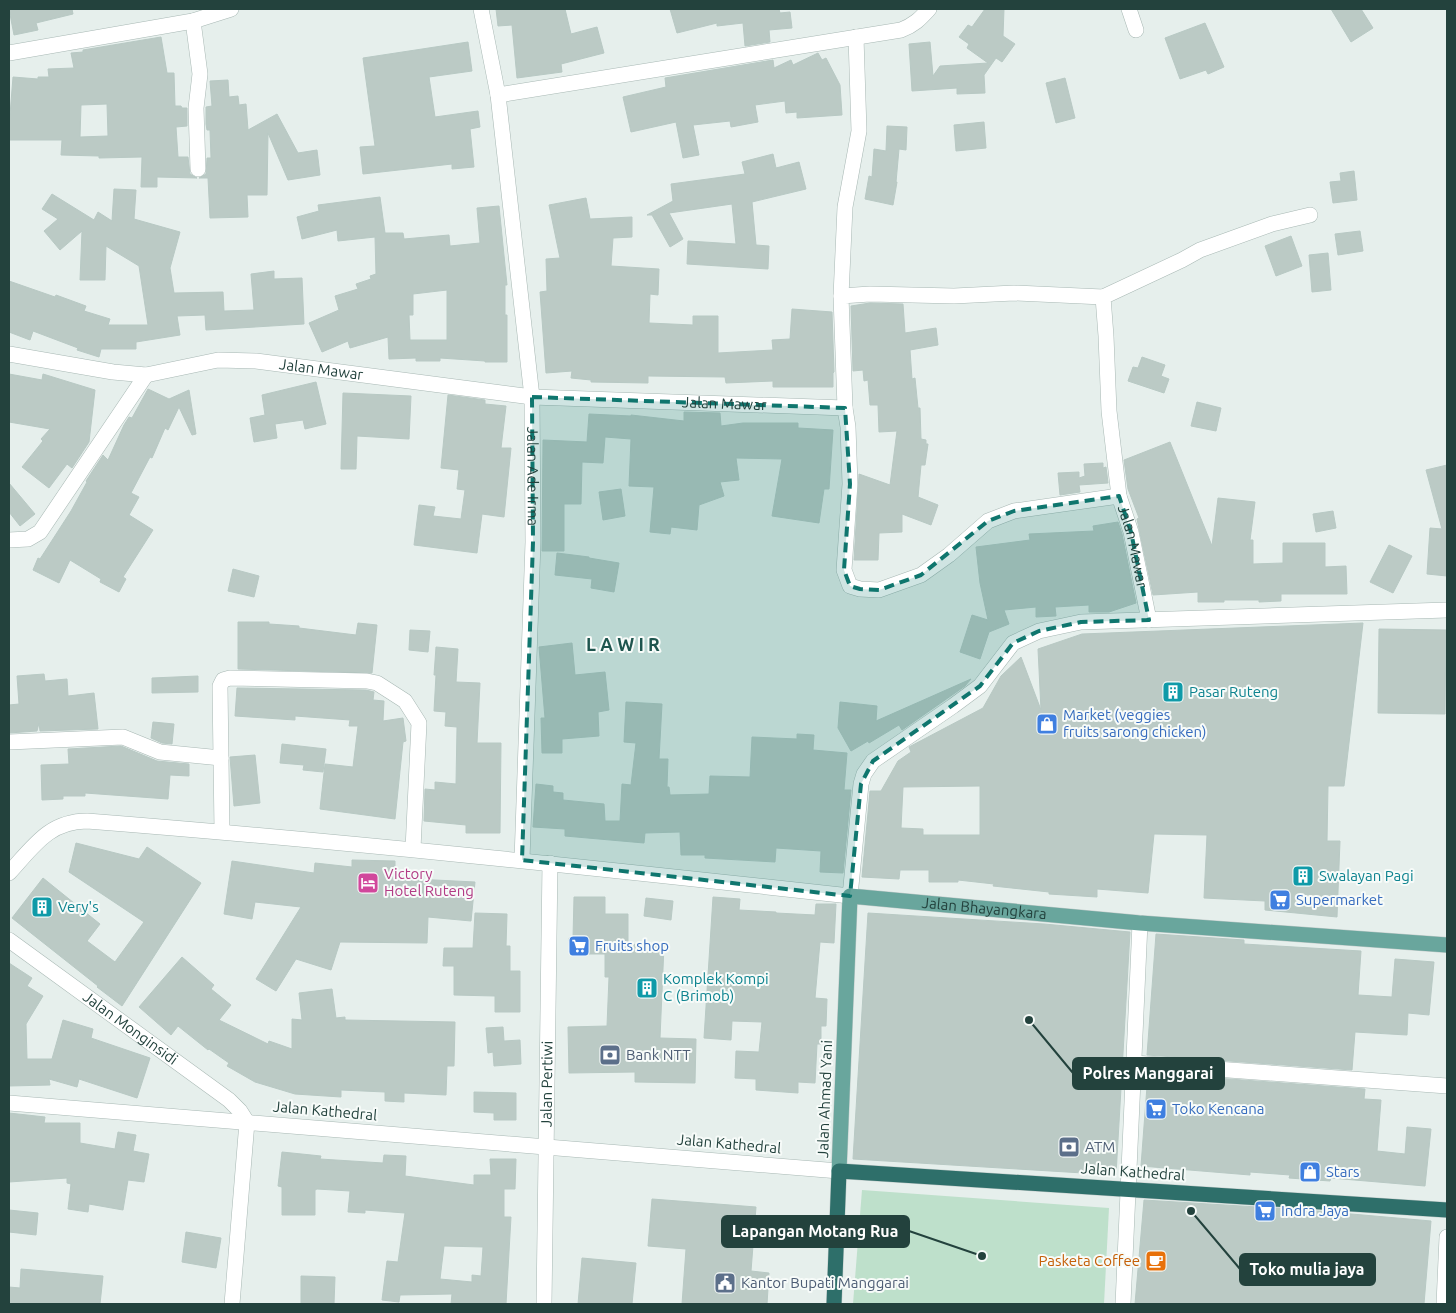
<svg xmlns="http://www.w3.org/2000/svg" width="1456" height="1313" font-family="Ubuntu,sans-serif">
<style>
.green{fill:#bee0cb}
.building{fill:#bbcac5;stroke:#b8c9c4;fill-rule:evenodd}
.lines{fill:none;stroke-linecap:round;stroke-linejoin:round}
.minor-casing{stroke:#a8b8b4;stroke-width:16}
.major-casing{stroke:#c1cac9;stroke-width:16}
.highway-casing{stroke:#c1cac9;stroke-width:16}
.minor{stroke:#fff;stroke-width:15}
.major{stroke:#69a69d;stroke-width:15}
.highway{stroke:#2e6f6a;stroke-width:15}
.marked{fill:#0f766e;fill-opacity:0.2;stroke:#0f766e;stroke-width:4;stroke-dasharray:10 6;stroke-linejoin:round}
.labels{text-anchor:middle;stroke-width:4;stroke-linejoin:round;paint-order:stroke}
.street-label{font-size:15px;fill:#23423d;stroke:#f7fbf9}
.culture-label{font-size:15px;fill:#0d838f;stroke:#f7fbf9;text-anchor:start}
.shop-label{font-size:15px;fill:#366cbe;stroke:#f7fbf9;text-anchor:start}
.hotel-label{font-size:15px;fill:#b23c85;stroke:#f7fbf9;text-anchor:start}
.service-label{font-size:15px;fill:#4e5e75;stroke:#f7fbf9;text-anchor:start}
.food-label{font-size:15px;fill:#c56008;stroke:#f7fbf9;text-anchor:end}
.quarter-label{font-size:18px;font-weight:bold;fill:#1e554e;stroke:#f7fbf9}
.leader{fill:none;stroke:#23423d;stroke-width:2}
.callout-dot{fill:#23423d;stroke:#f7fbf9;stroke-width:2}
.callout{fill:#23423d;stroke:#23423d;stroke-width:2}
.callout-label{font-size:16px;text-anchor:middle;font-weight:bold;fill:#fff}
</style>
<rect width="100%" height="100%" fill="#e6efec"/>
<path class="green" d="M862,1190L1109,1208L1104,1304H853Z"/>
<g class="building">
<path d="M9,9H72L73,14L36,23L38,30L14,35Z"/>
<path d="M496,9H565L571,34L597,27L604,53L561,64L562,72L517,78L512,25L498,26Z"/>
<path d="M670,9H779L780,13L790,12L792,28L769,30L770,42L745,46L743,23L717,26V23L677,33Z"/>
<path d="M985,9H1004L1003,36L1015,44L1002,62L996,58L984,75L985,93L957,94V88L912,91L909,44L930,42L933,76L940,66L988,63L967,48L969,44L959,37L968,25L972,27Z"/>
<path d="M1331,9H1361L1373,28L1351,42Z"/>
<path d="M1205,23L1224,67L1208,74L1206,70L1180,79L1165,38Z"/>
<path d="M161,37L167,73H174L175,106H181L182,108H187V126L176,127L178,157H188L190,174L197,178L157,177V187H141L142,157L99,158V156L61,155L62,140H9V115H10L13,77L38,79V77H49L48,69L74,68L71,53L83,52V50ZM107,104L108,136L80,137L81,105Z"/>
<path d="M468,42L472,71L429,77L435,117L478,111L480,127L470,129L474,167L452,169V164L363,174L360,147L375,146L363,58Z"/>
<path d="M818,53L822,60L826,58L840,85L842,115L797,118V112L786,113L785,101L755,105L758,122L731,127L730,121L693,125L699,155L683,158L676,122L631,132L623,97L666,87L665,78L773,60L774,68L791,60L793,65Z"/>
<path d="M1065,78L1075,118L1056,123L1046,83Z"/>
<path d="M228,80L229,97L238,96L239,105L246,104L248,130L277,114L298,153L317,150L320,175L288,180L268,133L267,195H247L248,217L210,218L208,178H199L206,174L207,158H211L210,130H207L206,124V107L212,106L210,81Z"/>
<path d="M984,122L986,148L956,151L954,125Z"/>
<path d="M887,126L907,127L906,150L899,149L896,182H897L893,205L865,199L869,176L872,177L874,149L886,151Z"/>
<path d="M773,154L776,168L799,162L806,189L752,202L756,245L769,246L768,269L687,264L688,241L736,244L732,204L669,213L683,239L670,247L652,215H647L673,201L671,184L745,174L742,162Z"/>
<path d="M1354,171L1357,200L1333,203L1330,182L1341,181L1340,173Z"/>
<path d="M114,189L136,190L134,219L180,232L170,268L174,293L223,292L224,311L254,310L251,274L274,271V279L302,278L304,324L206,330L205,315L177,316L180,335L136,342V349H101L99,357L77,350L78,348L33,331L30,340L9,332V281L55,297L56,295L86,306L84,311L110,319L108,325H148L139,266L106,246L105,280H80L82,231L60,250L44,231L58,219L42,209L52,194L94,220L98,212L112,221Z"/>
<path d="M380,197L385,233H403L404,239L449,235L450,246L480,243L477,208L499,206L507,285H505V315H507V362H485V361L440,358V361H416V358L389,359L388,337L350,348L348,341L322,352L309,323L339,310L335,296L358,289L356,284L371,279L370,276L376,274L375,237L338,241L337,230L302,239L297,217L319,211L318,205ZM447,290V340H410L409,315H413V294Z"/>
<path d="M586,198L590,219L632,217V237L613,238L611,266L659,269L658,295L650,294L649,323L693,325V316H718V353L773,350L772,340L790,339L792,309L832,312L834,372L833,373V387H773V381L726,383L725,377L648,376V383L591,382V380L571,378L572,371L546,373L540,292L547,291L546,259L560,258L549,205Z"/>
<path d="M1360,231L1363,251L1338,255L1335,234Z"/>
<path d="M1291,236L1302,266L1276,276L1265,246Z"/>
<path d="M1328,253L1331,290L1312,292L1309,255Z"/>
<path d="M870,303L903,304L905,333L936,328L938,345L910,350L912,379L915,378L918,408H920L921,439L926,440V444H928L925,465H921L918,497L938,505L931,525L902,514V532L879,533L878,560H854L859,474L890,485L897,431L879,432L878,405H870L868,380L864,381L863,370L853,371L851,306Z"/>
<path d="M1142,357L1165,365L1161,376L1169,379L1164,393L1128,381L1133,367L1138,368Z"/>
<path d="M9,374L42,380L43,374L95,390L89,442L72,468L67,464L49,488L22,467L43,441L41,439L50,429L9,422Z"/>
<path d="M316,382L326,424L305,429L303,420L275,424L277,438L254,442L250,418L265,415L262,395Z"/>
<path d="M148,389L169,399L189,390L196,434L192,435L179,407L168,430L165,428L152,458L150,457L131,493L139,497L129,515L153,530L123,577L126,579L119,592L100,582L101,579L70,560L59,583L33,570L38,558L40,559L71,511L87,482L86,481L103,455L108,460L124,425L129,417L132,418Z"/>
<path d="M343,393L411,396L409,439L357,436L356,469H341Z"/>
<path d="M448,395L485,400V404L506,406L501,448H511L504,517L482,514L477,553L414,545L419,505L435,507L433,516L461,519L465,490L457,489L459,470L441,468Z"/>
<path d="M1197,402L1221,408L1216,431L1191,426Z"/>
<path d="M684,412L720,413L721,426L743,423H798V428L833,430L829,489H824L819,523L772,516L782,459L736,458L739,480L720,482L724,496L699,505L697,530L671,527L670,534L650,532L654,487L629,486L631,439L605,437L603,463L582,462L581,504H564V551H542L543,440L587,442L589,414L631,416V415L684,421Z"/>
<path d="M1170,442L1212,546L1218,498L1255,502L1250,540H1253V564L1283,563V543H1325V567L1346,566L1347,594H1281V601L1259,602V600H1224V602H1198V592L1153,595L1137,519L1139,518L1128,489L1124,460Z"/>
<path d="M1103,463V468L1106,467L1108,483L1079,485L1080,492L1060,495L1058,473L1079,472V478L1085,476L1084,464Z"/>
<path d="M1447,465V576L1427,574L1430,528L1442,529L1426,470Z"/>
<path d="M9,483L35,514L20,526L9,512Z"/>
<path d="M621,489L625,516L603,520L599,492Z"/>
<path d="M1333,511L1336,528L1316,532L1313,514Z"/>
<path d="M1118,522L1122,534L1136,603L1109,612H1089V605L1055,607L1056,616L1036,617V607L1004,610L1009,624L989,632L980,659L960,652L972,615L988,620L980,583L976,547L1030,540L1029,534L1094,531L1093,526Z"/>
<path d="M1389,545L1412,556L1393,593L1370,582Z"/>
<path d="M557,553L589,557V558L619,563L614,592L591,588L592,579L555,575Z"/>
<path d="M233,569L259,576L254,597L228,591Z"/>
<path d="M238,622H269V624L299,626V628L356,635L358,623L377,625L372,673L238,669Z"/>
<path d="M1363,623L1344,786H1328L1327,841H1340L1337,917L1265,910V901L1204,898L1207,835L1154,834L1148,893L1097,889V897L1049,894V892L993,886L994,884L958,880V882H929V870H900L899,879L862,877L870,791H881L898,761L911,752L909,747L983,708L1001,676L1021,657L1041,710L1038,649L1082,634ZM980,786V835H923V829L901,828L903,787Z"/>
<path d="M1379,629L1446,630L1445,714L1378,713Z"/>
<path d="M410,630L430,631L428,652L409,650Z"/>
<path d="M572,643L575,675L605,672L609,710L598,712L599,736L562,739V753H542L541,718H545L539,647Z"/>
<path d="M436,647L458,649L456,682L480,683L477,743H501L500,833H466V825L424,821L425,789L435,790V782L456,784L457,727L445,726L446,712L434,711L436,675H434Z"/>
<path d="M44,674L45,681L67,679L68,696L94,693L98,729L40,731L39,723L37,731L9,733V705L19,704L17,676Z"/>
<path d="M198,676V692L152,693V678Z"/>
<path d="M971,679L965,686L902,730L899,725L869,743L868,741L851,751L838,728L840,702L877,706L876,721Z"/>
<path d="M237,688L366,690L374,692L373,700L384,701L383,721L403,718L406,741L403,742L395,819L320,809L325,764L353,767L358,726H349L350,720L295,716V720L235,716Z"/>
<path d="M626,702L662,704L659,759H668L667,787H669L670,795L709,794L710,776L750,777L752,737L797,739V734L814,735L813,750L847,753L844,790H851L843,873L820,872L821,851L776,848L775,862L705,858V855H681L680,832L645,833L644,843L565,836V829L533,827L536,784L553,786V792L563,793V800L604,804L605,821H620L622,784L631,785L636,743L624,742Z"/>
<path d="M153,722L174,724L172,744L162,743L151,738Z"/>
<path d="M282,744L326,749L323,772L303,770L304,765L280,763Z"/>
<path d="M121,746L157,761L189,764V776L170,775L168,799L85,793V796H63V799L42,800L41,765L69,764L68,749Z"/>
<path d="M255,755L260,803L234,806L230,757Z"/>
<path d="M76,843L139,859L147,847L201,883L122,1006L97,987L98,986L12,918L43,878L100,924L87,941L115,962L144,922L69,872Z"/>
<path d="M352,860L395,861V878L475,882L471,921L428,917L427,943L340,942L331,970L296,959L276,991L256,979L301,907L255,902L252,919L224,914L232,861L314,873L315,863L352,867Z"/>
<path d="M574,897H605V914H628V944L664,946L660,1038L696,1039L695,1083L635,1082V1072L569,1073L568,1027L607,1026L609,977H605V954H570L569,938H573Z"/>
<path d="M713,897L740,899L739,910L776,912V913L815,915L816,904H836L834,943L820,942L815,998L827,999L826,1026H821V1044H817L815,1083L798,1082V1093L756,1090V1079L735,1078L736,1051L759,1052L762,1022L732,1021L731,1040L704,1038Z"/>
<path d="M646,898L673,901L671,920L644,916Z"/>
<path d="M475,913L507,914L506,946H510V971H520V1012H495V996L454,995V966H443L444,948H473Z"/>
<path d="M868,913L1044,924L1130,932L1116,1175L853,1159Z"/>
<path d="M1156,934L1244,940V944L1361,951L1358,995L1392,997L1395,959L1434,962L1429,1015L1408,1013L1407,1035L1355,1032L1352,1070L1147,1055Z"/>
<path d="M182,957L214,985L211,989L231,1005L219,1020L268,1044L269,1041L292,1049V1019L302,1020L299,993L332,989L336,1018L345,1017V1020L455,1022L454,1066H447L446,1095L404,1093V1102L385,1101V1092L341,1090V1097L295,1094L255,1082L227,1066L229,1063L209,1049L208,1050L178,1026L171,1035L139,1007Z"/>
<path d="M9,963L32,978L27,986L43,996L26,1024L27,1059H52L63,1020L93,1029L91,1038L150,1058L137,1098L79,1079L77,1087L49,1079L50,1085L9,1086Z"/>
<path d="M503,1027L504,1041L520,1040L521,1064L494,1066L493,1052L488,1053L486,1028Z"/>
<path d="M1148,1073L1365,1089L1364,1099L1381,1100L1377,1151L1405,1154L1407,1127L1431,1129L1425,1186L1331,1178L1330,1181L1289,1178L1290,1175L1250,1172V1175L1141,1166Z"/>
<path d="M474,1092L516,1093V1120H494V1113L474,1112Z"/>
<path d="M9,1113L45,1117L44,1123H80V1143L115,1149L118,1132L136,1135L133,1151L149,1154L144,1182L128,1180L123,1210L89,1204L88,1212L68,1209L71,1184L67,1183V1178L9,1182Z"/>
<path d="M282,1152L321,1156L320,1159L383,1163L384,1155L406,1156L405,1176L474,1185V1175H491L490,1159H516L515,1189H504V1217H511L506,1304H451L452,1294L400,1295L399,1302L382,1300L387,1261L398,1262L405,1213L365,1210V1213L348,1212L350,1191L317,1189L315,1190V1215H282V1187L278,1186ZM444,1246L483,1247L481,1276L472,1275V1282L440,1279Z"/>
<path d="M652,1199L756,1207L751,1271L769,1273L767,1304H682L686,1249L648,1246Z"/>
<path d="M1144,1200L1306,1210L1431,1221L1424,1304H1135Z"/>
<path d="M9,1210L38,1213L36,1235L9,1232Z"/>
<path d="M186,1232L221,1238L216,1268L182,1262Z"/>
<path d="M582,1258L636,1263L632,1304H578Z"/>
<path d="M21,1269L103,1276L100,1304H9V1287L20,1288Z"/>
<path d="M301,1276L335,1277L334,1304H301Z"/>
</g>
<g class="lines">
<g class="minor-casing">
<g id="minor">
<path id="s1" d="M481,9L498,95L532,397L533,542L522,860"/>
<path d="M1129,9L1136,30"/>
<path d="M193,21L200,74L196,108L198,169"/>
<path d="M9,53L193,21L231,9"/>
<path d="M498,95L901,30C914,25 920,19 929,9"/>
<path d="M841,296L845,207L859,131L856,37"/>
<path id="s2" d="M9,354L113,372L146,375L218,360L256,361L532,397L845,408L848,427L850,484L844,570L850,586L860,589L879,590L921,575L949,555L988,521L1014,511L1119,496L1131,532L1149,620"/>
<path d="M845,408L841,296L870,294L954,296L1014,293L1103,297"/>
<path d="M1119,496L1109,411L1106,336L1103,297L1182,260L1200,250L1272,224L1310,215"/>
<path d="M9,540L28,539L40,532L146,375"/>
<path d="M9,742L123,737L160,752L221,758"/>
<path d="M222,831L220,686L223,680L230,678L367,681L377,683L405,701L419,723L413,849"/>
<path d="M9,873C33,847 49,821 87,821C342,841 596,868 850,896L861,784L864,774L873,761L953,706L980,686L1013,643L1039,631L1081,622L1447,610"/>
<path id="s3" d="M9,940L229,1100L240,1111L247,1122L232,1304"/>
<path d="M1134,1063L1447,1086"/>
<path d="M9,1103L839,1171"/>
<path id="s4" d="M544,1304L550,863"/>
<path d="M1123,1304L1140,923"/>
<path d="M1444,1304L1447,1237"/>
</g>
</g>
<g class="major-casing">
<g id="major">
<path id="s5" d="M839,1171L850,896L1140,923L1447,945"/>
</g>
</g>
<g class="highway-casing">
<path id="highway" d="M834,1304L839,1171L1447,1210"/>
</g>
<use href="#minor" class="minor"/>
<use href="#major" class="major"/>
<use href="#highway" class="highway"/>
</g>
<path class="marked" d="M532,397L845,408L850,484L844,570L850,586L860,589L879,590L921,575L988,521L1014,511L1119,496L1131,532L1149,620L1081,622L1039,631L1013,643L980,686L873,761L861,784L850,896L522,860L533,542Z"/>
<defs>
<g id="building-square" transform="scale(1.125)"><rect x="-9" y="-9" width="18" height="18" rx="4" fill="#0f9aa8" stroke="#f7fbf9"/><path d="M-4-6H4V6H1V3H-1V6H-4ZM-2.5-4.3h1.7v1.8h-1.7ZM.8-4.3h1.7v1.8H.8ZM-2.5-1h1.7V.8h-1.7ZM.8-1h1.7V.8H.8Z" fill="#fff"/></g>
<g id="shop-square" transform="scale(1.125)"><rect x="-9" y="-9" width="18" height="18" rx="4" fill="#3f7fe0" stroke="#f7fbf9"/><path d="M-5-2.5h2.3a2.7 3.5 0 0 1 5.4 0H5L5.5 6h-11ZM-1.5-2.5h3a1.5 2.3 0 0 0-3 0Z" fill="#fff"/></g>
<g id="hotel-square" transform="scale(1.125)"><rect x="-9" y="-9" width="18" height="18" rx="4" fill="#d1479c" stroke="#f7fbf9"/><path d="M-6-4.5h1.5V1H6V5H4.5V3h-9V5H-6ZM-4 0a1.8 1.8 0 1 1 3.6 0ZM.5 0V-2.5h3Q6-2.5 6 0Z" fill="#fff"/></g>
<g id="supermarket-square" transform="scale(1.125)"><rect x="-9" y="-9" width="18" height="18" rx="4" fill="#3f7fe0" stroke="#f7fbf9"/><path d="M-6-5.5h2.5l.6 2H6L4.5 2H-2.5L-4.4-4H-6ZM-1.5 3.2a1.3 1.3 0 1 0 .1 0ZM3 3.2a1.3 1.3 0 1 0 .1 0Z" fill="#fff"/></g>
<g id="bank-square" transform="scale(1.125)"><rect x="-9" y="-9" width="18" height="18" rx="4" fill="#5c6f8a" stroke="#f7fbf9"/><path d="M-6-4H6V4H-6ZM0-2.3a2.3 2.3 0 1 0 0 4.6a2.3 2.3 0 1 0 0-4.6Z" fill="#fff"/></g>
<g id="cafe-square" transform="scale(1.125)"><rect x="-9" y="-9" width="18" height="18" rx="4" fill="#e8710a" stroke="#f7fbf9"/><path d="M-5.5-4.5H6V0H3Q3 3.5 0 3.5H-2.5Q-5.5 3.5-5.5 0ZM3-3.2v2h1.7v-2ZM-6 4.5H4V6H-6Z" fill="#fff"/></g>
<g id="civic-square" transform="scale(1.125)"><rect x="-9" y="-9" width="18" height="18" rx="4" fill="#5c6f8a" stroke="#f7fbf9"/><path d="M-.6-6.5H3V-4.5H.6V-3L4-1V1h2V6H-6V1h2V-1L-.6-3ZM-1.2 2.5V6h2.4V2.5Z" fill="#fff"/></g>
</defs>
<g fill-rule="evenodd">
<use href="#building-square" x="1173" y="692"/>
<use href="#shop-square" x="1047" y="724"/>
<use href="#building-square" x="1303" y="876"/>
<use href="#hotel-square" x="368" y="883"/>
<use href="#supermarket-square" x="1280" y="900"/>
<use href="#building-square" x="42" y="907"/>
<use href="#supermarket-square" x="579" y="946"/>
<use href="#building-square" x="647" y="988"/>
<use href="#bank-square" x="610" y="1055"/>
<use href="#supermarket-square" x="1156" y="1109"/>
<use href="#bank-square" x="1069" y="1147"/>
<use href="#shop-square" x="1310" y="1172"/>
<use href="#supermarket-square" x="1265" y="1211"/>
<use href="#cafe-square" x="1156" y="1261"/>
<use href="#civic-square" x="725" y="1283"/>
</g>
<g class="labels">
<g class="street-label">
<text dy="5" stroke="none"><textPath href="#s2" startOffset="316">Jalan Mawar</textPath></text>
<text dy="5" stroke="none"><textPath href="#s2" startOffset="721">Jalan Mawar</textPath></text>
<text dy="5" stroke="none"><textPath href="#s1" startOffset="471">Jalan Ade Irma</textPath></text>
<text dy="5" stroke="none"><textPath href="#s2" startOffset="1368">Jalan Mawar</textPath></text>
<text dy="5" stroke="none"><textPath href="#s5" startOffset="410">Jalan Bhayangkara</textPath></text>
<text dy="5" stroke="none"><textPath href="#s3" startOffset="150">Jalan Monginsidi</textPath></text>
<text dy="5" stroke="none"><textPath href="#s4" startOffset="220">Jalan Pertiwi</textPath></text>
<text transform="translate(825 1099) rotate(-88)" y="5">Jalan Ahmad Yani</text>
<text transform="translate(325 1111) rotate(5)" y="5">Jalan Kathedral</text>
<text transform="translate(729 1144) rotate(5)" y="5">Jalan Kathedral</text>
<text transform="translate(1133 1172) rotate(4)" y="5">Jalan Kathedral</text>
</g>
<g class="culture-label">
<text x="1189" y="697">Pasar Ruteng</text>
<text x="1319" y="881">Swalayan Pagi</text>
<text x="58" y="912">Very's</text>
<text x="663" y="984">Komplek Kompi<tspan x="663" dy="17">C (Brimob)</tspan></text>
</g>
<g class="shop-label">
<text x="1063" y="720">Market (veggies<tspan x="1063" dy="17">fruits sarong chicken)</tspan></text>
<text x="1296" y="905">Supermarket</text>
<text x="595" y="951">Fruits shop</text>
<text x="1172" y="1114">Toko Kencana</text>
<text x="1326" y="1177">Stars</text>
<text x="1281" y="1216">Indra Jaya</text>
</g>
<g class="hotel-label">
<text x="384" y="879">Victory<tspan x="384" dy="17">Hotel Ruteng</tspan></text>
</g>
<g class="service-label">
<text x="626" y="1060">Bank NTT</text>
<text x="1085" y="1152">ATM</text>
<text x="741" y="1288">Kantor Bupati Manggarai</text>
</g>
<g class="food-label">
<text x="1140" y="1266">Pasketa Coffee</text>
</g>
<g class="quarter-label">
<text x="623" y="651">L A W I R</text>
</g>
</g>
<path class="leader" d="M1029 1020L1073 1073M982 1256L909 1231M1191 1211L1240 1269"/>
<g class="callout-dot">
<circle cx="1029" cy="1020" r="5"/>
<circle cx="982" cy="1256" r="5"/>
<circle cx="1191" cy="1211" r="5"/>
</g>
<g class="callout">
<rect x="1073" y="1058" width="151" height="31" rx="5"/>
<rect x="722" y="1216" width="187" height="31" rx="5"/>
<rect x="1240" y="1254" width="135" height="31" rx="5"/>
</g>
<g class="callout-label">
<text x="1148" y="1079">Polres Manggarai</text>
<text x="815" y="1237">Lapangan Motang Rua</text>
<text x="1307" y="1275">Toko mulia jaya</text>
</g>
<rect width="1456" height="1313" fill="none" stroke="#23423d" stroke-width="20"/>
</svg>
